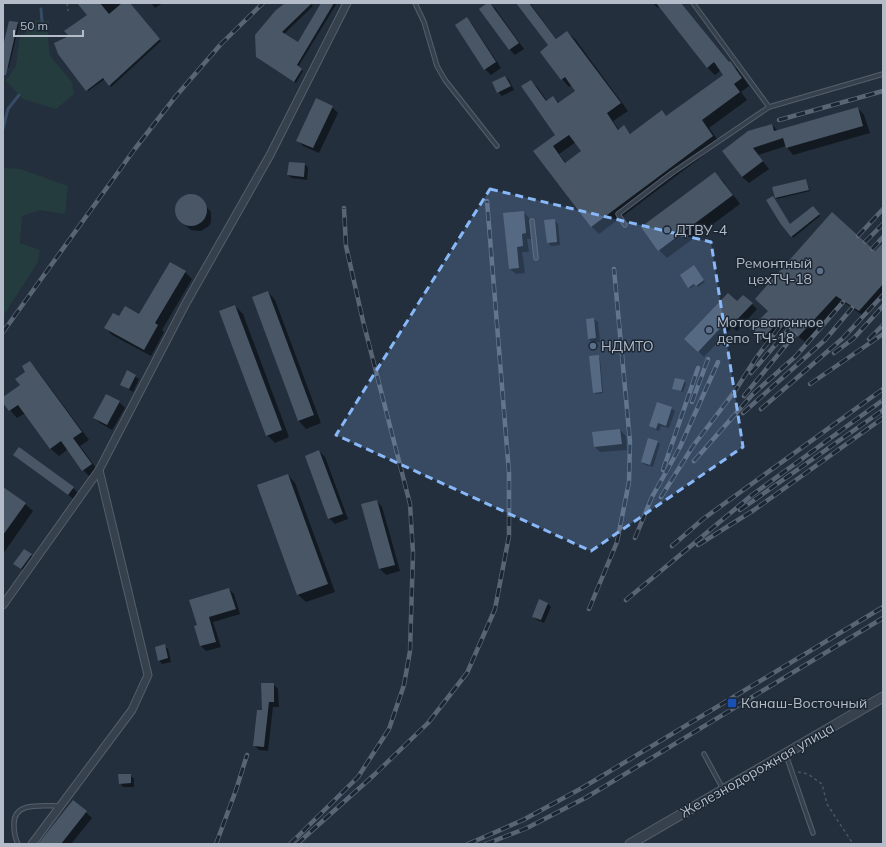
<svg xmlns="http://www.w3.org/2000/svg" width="886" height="847" font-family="Mulish,sans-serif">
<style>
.green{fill:#253c3e}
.shadow{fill:#0007;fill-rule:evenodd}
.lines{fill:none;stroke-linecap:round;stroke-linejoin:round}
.stream{stroke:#374c64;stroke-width:3}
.building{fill:#495666;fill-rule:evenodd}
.service-casing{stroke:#555f6b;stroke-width:5.5}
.minor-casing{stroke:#555f6b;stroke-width:9}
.tertiary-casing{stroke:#555f6b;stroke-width:11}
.path{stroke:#43595b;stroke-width:1.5;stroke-dasharray:3 3;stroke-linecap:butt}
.service{stroke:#37414d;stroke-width:3.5}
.minor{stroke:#37414d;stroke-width:7}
.tertiary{stroke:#37414d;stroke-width:9}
.rail-casing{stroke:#596574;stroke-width:4.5}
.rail{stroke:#1c2632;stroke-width:3;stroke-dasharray:9;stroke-linecap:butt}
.marked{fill:#89b8f8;fill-opacity:0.2;stroke:#89b8f8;stroke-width:3;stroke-dasharray:8 5;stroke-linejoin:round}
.service-dot{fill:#5c6f8a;stroke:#1c2632;stroke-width:1.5}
.transit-dot{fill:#1a4fb4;stroke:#1c2632;stroke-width:1.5}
.labels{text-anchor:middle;stroke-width:3;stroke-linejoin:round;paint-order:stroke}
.poi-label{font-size:14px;fill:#b3bcc8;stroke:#1c2632;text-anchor:start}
.street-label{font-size:14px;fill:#b3bcc8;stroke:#1c2632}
</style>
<rect width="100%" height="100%" fill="#232f3d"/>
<g class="green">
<path d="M36,20L49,21L48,40L50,56L72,82L74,94L56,109L23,99L6,81L16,66L19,40Z"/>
<path d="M3,168L20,169L68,186L65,214L40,210L22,216L20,243L40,250L38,262L3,316Z"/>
</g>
<g class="shadow">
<path d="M78,3H129L161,41L111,87L105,79L88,91L70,37L89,15Z"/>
<path d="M151,3H163L155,8Z"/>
<path d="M287,3H310L313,6L284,34L298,43L322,3H337L298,67L303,71L296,83L259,59Z"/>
<path d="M488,3L495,8L524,49L515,55L510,50Z"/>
<path d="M518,3H530L557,40L567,32L575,39L628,111L613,121L619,130L624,127L631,134L662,112L667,117L724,75L721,70L715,75L708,68L660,6L658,8L653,3H681L729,63L737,69L749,86L741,92L747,100L709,128L720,143L599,234L592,227L534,151L556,135L531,81L538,88L547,101L553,97L560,103L576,92L572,85L569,87L562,79L541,52L549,46ZM576,142L583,151L566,163L559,154Z"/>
<path d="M467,19L472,24L501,68L491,75L485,69Z"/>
<path d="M18,23L19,25L9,67L3,75V51Z"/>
<path d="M505,77L509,80L514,90L502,96L498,92Z"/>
<path d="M332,107L338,113L319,153L303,146L298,140Z"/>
<path d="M858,108L864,115L870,133L793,155L786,146L758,155L769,169L749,183L742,177L723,151L772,125L778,131Z"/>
<path d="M305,164L308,168L307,180L292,178L288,175Z"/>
<path d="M715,174L723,181L740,204L667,258L659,250Z"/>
<path d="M806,180L810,191L777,199L776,197Z"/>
<path d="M186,196H195L199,198L211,212V222L209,226L201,231L191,230L178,219L176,215V206L178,202Z"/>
<path d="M773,197L790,225L813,207L820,216L793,238Z"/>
<path d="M523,212L529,218L531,239H527L529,252H522L525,273L516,274L510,269Z"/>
<path d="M554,220L558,224L560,245L551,246L548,242Z"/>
<path d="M883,244V297L865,317L842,301L805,342L786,326L767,345L751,329L875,253Z"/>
<path d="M695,268L705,282L698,287L696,284L691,288L689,287Z"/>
<path d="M185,272L192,279L162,330L164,332L151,356L112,335L106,328L120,318L139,315Z"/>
<path d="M268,292L275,300L321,423L306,429L299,421L253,297Z"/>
<path d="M737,303L752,304L757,309L737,331L732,327L704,357L686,339Z"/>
<path d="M235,306L243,314L289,437L275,443L267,435Z"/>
<path d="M594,319L598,322L600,342H592L589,339Z"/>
<path d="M598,356L600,358L603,393L596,394L594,392Z"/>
<path d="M30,362L37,370L89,440L80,446L99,472L91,478L83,470L68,449L59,456L51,449L25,413L17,418L3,402V399L21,385Z"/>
<path d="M128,372L139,379L133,392L121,384Z"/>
<path d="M684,381L686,383L683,392L673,388Z"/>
<path d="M119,402L125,408L112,430L100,423L94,418Z"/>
<path d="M671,408L675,411L669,428L661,426L659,431L654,429L651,426Z"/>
<path d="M620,430L626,436L627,450L600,452L595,447Z"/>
<path d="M658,442L660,444L653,467L645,465L642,462Z"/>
<path d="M19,448L73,488L79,494L75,500L20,460L14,455Z"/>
<path d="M319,451L325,457L348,519L335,524L329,518Z"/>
<path d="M288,475L295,483L335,592L306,602L298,595L258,486Z"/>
<path d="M3,492L25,504L33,511L3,554Z"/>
<path d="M377,501L382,507L400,571L386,575L380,569L362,505Z"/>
<path d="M31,555L34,559L25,572L15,564Z"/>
<path d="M229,589L234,594L240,614L213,622L221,647L206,651L201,646L195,627L198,626Z"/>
<path d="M548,604L551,607L544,623L537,620L533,617Z"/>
<path d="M164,646L168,649L171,662L162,664L159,660Z"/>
<path d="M273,684L278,689L279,707H273L268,751L259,750L254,745L263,711Z"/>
<path d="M130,775L134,779V787H123L120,783Z"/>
<path d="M73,801L92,818L71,844H40Z"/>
</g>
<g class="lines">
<g class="stream">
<path d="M41,9L42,21"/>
<path d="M3,129L8,109L19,95"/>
</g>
</g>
<g class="building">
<path d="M77,3H100L109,14L122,3H130L160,39L109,86L103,78L86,91L58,54L54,43L69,36L64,31L87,15Z"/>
<path d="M285,3H312L282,32L298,42L321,3H334L297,65L302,69L294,82L256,57L255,35L275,11Z"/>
<path d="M487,3H490L519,43L509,50L479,9Z"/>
<path d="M516,3H529L556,39L567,31L621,103L607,113L618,130L624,125L630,134L662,110L666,116L723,75L714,62L707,68L656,3H681L729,62L730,61L742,78L734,84L740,92L702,120L713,136L591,227L533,151L555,135L521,86L531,80L546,101L553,96L558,103L575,91L565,77L561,80L540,52L548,45ZM569,135L581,151L565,163L553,146Z"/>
<path d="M467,17L496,62L484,70L455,25Z"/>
<path d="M9,21L18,22L6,75H3V46Z"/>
<path d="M505,76L511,86L497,93L492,82Z"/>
<path d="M316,98L333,106L313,148L296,141Z"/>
<path d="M858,107L863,126L786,148L783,138L753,148L763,161L742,177L722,151L748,131L772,124L774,131Z"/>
<path d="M289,162L305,163L304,177L287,175Z"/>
<path d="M715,172L733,195L658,251L641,227Z"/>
<path d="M806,179L809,190L775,198L772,187Z"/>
<circle cx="191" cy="210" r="16"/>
<path d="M773,196L790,224L813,206L820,214L791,237L780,223L766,200Z"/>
<path d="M524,211L526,233L522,234L523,246L517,247L519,268L509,269L503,213Z"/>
<path d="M832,212L875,251L883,243V284L859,311L836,296L798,337L780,321L761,340L750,329L768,311L755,299Z"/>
<path d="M555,219L557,242L547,243L544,220Z"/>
<path d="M170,262L186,271L155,323L158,325L144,350L104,328L113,313L119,316L125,306L139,314Z"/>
<path d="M694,265L704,280L696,286L694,284L688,288L680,275Z"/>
<path d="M268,291L314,415L298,421L252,297Z"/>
<path d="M728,293L737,301L743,295L753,303L731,326L726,322L698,352L684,339Z"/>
<path d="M235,305L282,430L266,436L219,311Z"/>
<path d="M594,318L596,338L588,339L586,319Z"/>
<path d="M599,355L602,392L593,393L589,356Z"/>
<path d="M30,361L82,432L73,438L92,464L82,471L61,441L50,449L18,405L9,411L3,403V397L20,385L15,379L25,372L22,366Z"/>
<path d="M127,370L136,375L129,389L120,385Z"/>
<path d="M675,378L685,380L681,391L672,389Z"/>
<path d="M106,394L120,401L107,425L93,418Z"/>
<path d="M657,402L672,407L666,426L658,423L656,429L649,426Z"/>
<path d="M620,429L622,444L594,447L592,432Z"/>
<path d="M648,438L658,441L650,465L641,462Z"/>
<path d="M19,447L74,487L68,495L13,455Z"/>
<path d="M319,450L343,514L328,519L305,456Z"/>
<path d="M288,474L328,584L297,595L257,485Z"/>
<path d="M3,487L26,503L3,535Z"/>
<path d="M377,500L395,565L379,569L361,504Z"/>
<path d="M24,549L32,554L21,569L13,564Z"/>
<path d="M229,588L236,609L209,617L216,642L200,646L194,626L197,625L189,600Z"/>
<path d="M539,599L548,603L541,620L532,617Z"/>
<path d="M165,644L168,658L158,661L155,647Z"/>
<path d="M261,683H274V702H269L264,747L253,746L257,710H262Z"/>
<path d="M118,774H131V783L119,784Z"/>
<path d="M73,800L87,811L61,844H38Z"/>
</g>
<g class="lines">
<g class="service-casing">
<g id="service">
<path d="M415,3L424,22L437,66L445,80L497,146"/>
<path d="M693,3L769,107"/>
<path d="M532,221L536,258"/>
<path d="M625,225L618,214L672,173L769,107L883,74"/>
<path d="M704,754L723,789"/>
<path d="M786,755L813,833"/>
<path d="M18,844C15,838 14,832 14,825C13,801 43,806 59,806"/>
</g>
</g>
<g class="minor-casing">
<g id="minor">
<path d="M3,605L99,470L186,303L270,155L347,3"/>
<path d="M32,844L132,710L148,675L99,470"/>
</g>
</g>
<g class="tertiary-casing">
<path id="tertiary" d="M630,844L883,697"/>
</g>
<g class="path">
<path d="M67,3L68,11"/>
<path d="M798,772L808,774L822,784L827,804L853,844"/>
</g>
<use href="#service" class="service"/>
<use href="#minor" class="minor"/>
<use href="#tertiary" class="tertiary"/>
<g class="rail-casing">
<g id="rail">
<path d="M779,120L883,91"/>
<path d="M858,236L883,209"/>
<path d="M865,242L883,224"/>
<path d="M872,249L883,237"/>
<path d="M3,332L134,150L176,96L221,44L263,3"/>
<path d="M869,339L883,325"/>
<path d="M834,353L853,339L883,306"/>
<path d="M751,373L789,329"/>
<path d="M810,384L883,334"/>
<path d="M744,396L795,334"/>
<path d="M692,402L708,359"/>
<path d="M761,409L843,338L883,295"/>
<path d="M743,413L825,340L852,308"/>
<path d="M694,461L753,394L796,356L843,302"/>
<path d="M663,470L698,368"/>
<path d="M661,497L693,446L735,391L756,358L782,324"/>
<path d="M740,510L883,410"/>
<path d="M635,538L652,497L680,447L718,362"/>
<path d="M698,545L754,510L883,418"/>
<path d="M672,546L703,519L883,389"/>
<path d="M626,600L752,495L883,400"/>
<path d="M589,609L617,542L629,482L630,442L614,269"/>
<path d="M216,844L236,790L247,755"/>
<path d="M290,844L358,777L389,729L404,685L410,651L413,553L410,504L363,321L346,246L344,208"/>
<path d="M297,844L374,775L428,723L467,673L495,609L509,536V473L487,201"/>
<path d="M468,844L523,820L582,788L883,607"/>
<path d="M486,844L527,828L587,797L883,618"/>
</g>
</g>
<use href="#rail" class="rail"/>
</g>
<path class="marked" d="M490,189L711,242L743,447L591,551L336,435Z"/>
<g class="service-dot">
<circle cx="667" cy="230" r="4"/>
<circle cx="820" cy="271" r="4"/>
<circle cx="709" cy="330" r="4"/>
<circle cx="593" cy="346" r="4"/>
</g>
<rect class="transit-dot" x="727" y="698" width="10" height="10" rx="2"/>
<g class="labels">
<g class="poi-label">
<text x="675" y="235">ДТВУ-4</text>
<text x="812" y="268" text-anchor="end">Ремонтный<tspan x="812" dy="16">цехТЧ-18</tspan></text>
<text x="717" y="327">Моторвагонное<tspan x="717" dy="16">депо ТЧ-18</tspan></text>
<text x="601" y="351">НДМТО</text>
<text x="741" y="708">Канаш-Восточный</text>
</g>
<g class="street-label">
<text transform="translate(757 770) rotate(-30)" y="5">Железнодорожная улица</text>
</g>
</g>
<rect width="886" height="847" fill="none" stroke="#b3bcc8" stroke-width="8"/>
<path d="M14 30v6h69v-6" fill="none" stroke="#b3bcc8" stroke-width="2"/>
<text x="20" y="30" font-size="12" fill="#b3bcc8" stroke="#1c2632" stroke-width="3" paint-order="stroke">50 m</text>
</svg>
